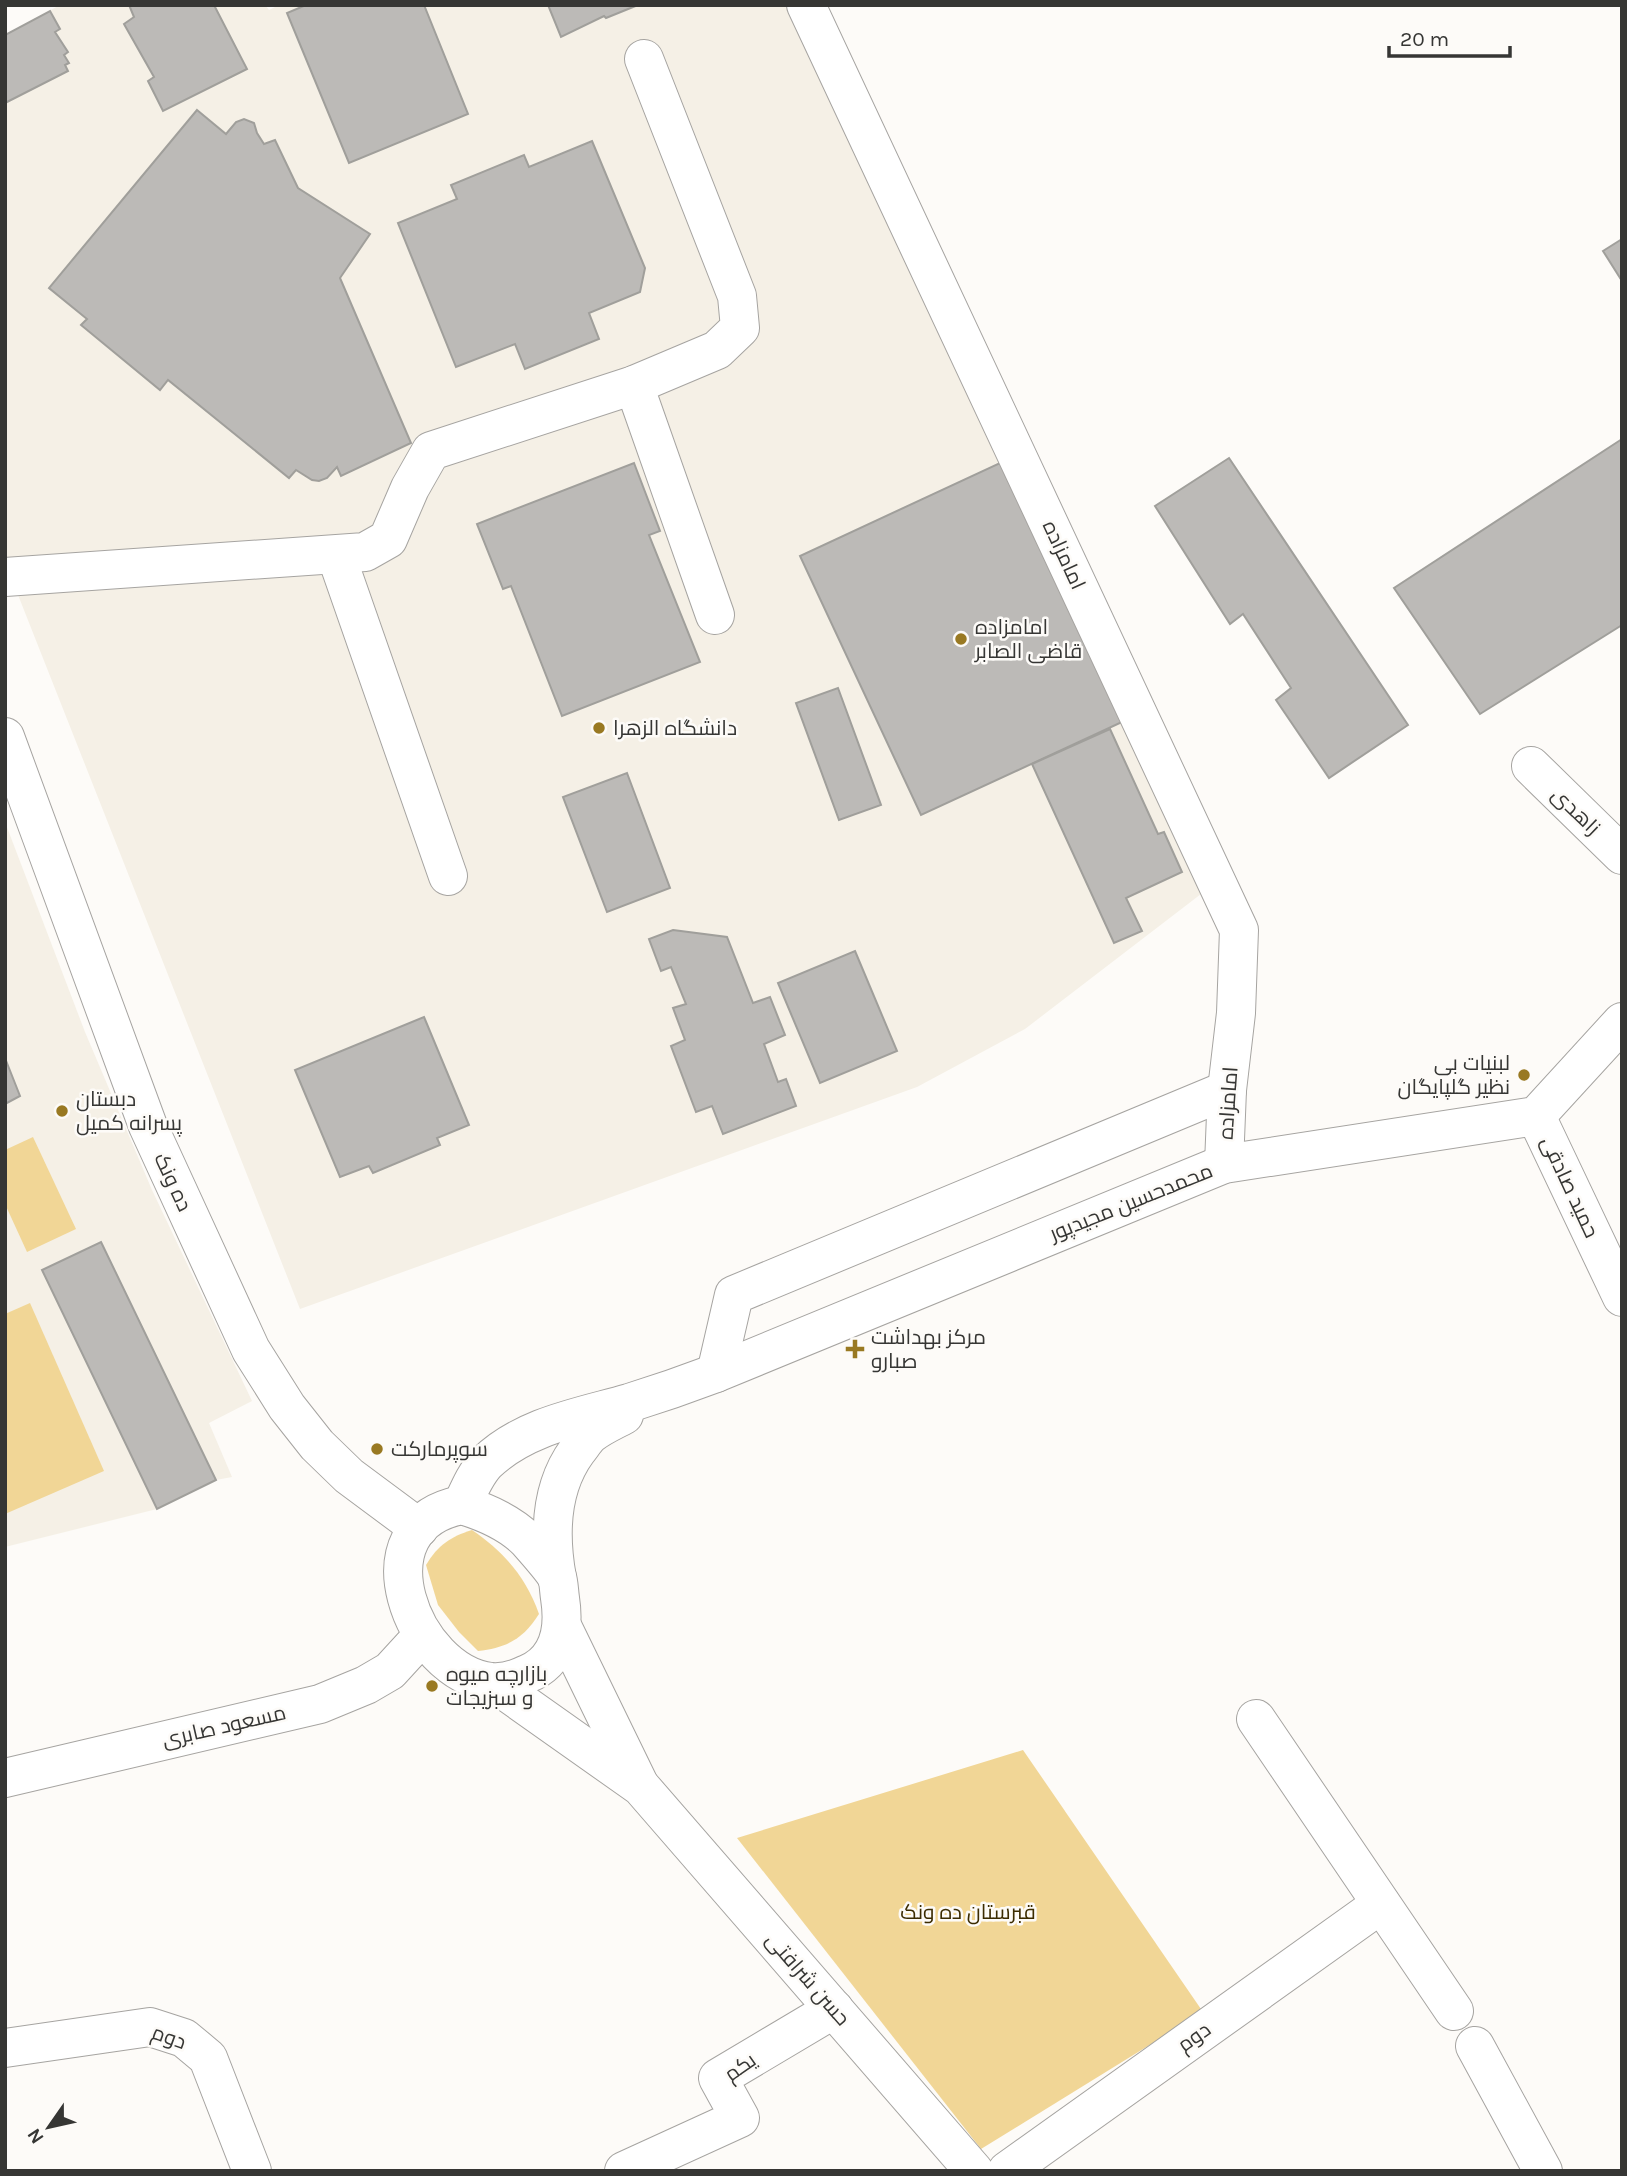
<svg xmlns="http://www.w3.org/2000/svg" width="1627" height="2176" font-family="Karla,Cairo,sans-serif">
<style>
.built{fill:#f5f0e6}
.green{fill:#f1d696}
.building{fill:#bcbab7;stroke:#a09f9b;stroke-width:2}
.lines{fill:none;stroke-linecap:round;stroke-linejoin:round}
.minor-casing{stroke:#a6a4a1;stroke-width:40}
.minor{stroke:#fff;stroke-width:38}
.poi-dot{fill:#997922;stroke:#fdfbf8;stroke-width:2.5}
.labels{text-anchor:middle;stroke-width:5;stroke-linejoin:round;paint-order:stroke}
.street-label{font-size:21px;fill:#363634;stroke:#fdfbf8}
.poi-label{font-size:21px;fill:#363634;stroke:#fdfbf8;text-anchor:start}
.park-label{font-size:21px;fill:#3c2c00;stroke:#fdfbf8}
</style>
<rect width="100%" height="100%" fill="#fdfbf8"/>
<g class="built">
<path d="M60,5H265L269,10L279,5H800L841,85L1201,894L1025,1029L917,1087L300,1309L5,562V35Z"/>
<path d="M5,822L85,1032L152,1190L252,1401L209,1423L232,1477L216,1480L157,1509L5,1547Z"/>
</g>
<g class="green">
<path d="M33,1137L76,1229L27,1252L5,1204V1150Z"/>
<path d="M30,1303L104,1471L5,1514V1314Z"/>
<path d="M472,1530C504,1552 526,1577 539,1614C524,1638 507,1648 478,1651L459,1632L438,1605L426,1565C438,1545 450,1537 472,1530Z"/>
<path d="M1023,1750L1203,2012L981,2149L737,1838Z"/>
</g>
<g class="building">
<path d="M129,5H214L247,69L163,111L148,81L154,77L124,24L134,17Z"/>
<path d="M306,5H424L468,114L349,163L287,13Z"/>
<path d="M548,5H638L606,18L604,16L561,37Z"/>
<path d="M50,11L60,29L55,32L68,52L64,55L69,63L65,65L68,71L5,103V35Z"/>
<path d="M197,110L226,134L236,122L244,119L254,123L257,133L264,144L275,140L298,188L370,234L340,278L411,443L341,476L337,467L327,478L319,481L312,480L296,470L289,478L168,380L160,390L81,325L87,319L49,288Z"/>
<path d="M592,141L645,268L640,292L589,313L599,339L525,369L515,344L456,367L398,223L457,199L451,185L524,155L529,167Z"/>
<path d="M1622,239V281L1603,251Z"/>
<path d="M1622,439V625L1480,714L1394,588Z"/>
<path d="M1229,458L1408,725L1329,778L1276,700L1291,688L1243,614L1230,624L1155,506Z"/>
<path d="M634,463L660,531L649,535L700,662L562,716L511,586L503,589L477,524Z"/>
<path d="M1000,463L1122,722L921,815L800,556Z"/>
<path d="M838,688L881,805L839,820L796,703Z"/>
<path d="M1110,729L1158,834L1164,832L1182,872L1126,898L1142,931L1114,943L1032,764Z"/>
<path d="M627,773L670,888L607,912L563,797Z"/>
<path d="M673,930L727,937L753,1003L770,997L785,1035L764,1044L778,1082L786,1079L796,1106L723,1134L712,1106L696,1112L671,1046L685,1040L673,1008L686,1004L671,967L661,971L649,939Z"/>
<path d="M855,951L897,1051L820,1083L778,983Z"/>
<path d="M424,1017L469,1125L437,1138L440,1145L373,1173L369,1166L340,1177L295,1070Z"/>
<path d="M5,1058L20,1096L5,1104Z"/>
<path d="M101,1242L216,1480L157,1509L42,1270Z"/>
</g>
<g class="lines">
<g class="minor-casing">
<g id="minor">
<path d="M806,5L1239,930L1236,1013L1227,1090L1224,1164"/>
<path d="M634,385L715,615"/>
<path d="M336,555L448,876"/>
<path d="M5,577L365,552L388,539L410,488L431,451L634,385L717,350L740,328L737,296L644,59"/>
<path d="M5,737L148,1126L251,1350L287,1407L317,1445L349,1476L419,1528"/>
<path d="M1531,766L1622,855"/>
<path d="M1536,1116L1622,1297"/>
<path d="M716,1373L734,1295L1227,1090"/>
<path d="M462,1505C469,1490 475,1475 486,1463C524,1426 580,1417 629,1403C658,1394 687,1384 716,1373L1224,1164L1536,1116L1622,1022"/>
<path d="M462,1505C485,1512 509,1522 527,1540C534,1548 552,1568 557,1577C559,1583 559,1592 560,1598C565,1630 559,1661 527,1674C517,1679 503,1683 491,1682C412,1673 355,1525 462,1505Z"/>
<path d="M557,1578C549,1534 550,1488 577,1451C582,1445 586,1438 591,1434C601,1426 613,1421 624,1415"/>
<path d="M562,1626L638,1782"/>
<path d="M494,1683L641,1787L974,2171"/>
<path d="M1256,1719L1454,2011"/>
<path d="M5,1778L320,1704L366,1685L390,1671L423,1635"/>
<path d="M1475,2046L1543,2171"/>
<path d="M5,2048L150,2027L184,2038L208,2058L252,2171"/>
<path d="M624,2171L740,2118L718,2078L834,2009"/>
<path d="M1007,2171L1381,1904"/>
</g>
</g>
<use href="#minor" class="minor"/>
</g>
<g class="poi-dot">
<circle cx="961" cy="639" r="7"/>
<circle cx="599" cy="728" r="7"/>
<circle cx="1524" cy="1075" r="7"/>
<circle cx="62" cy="1111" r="7"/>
<path d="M851.5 1338.5h7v7h7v7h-7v7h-7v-7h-7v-7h7z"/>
<circle cx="377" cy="1449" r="7"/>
<circle cx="432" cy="1686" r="7"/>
</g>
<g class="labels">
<g class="street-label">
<text transform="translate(1064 555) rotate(65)" y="7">امامزاده</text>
<text transform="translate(1576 811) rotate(44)" y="7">زاهدی</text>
<text transform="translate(1228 1103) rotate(-86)" y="7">امامزاده</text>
<text transform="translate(173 1182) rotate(65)" y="7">ده ونک</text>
<text transform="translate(1570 1187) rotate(65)" y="7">حمید صادقی</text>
<text transform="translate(1131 1202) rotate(-22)" y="7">محمدحسین مجیدپور</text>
<text transform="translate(224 1726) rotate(-13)" y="7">مسعود صابری</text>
<text transform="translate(808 1979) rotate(49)" y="7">حسن شرافتی</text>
<text transform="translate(169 2037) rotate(20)" y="7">دوم</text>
<text transform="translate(1194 2037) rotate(-35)" y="7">دوم</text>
<text transform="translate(740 2067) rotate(-35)" y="7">یکم</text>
</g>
<g class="poi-label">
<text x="975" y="634">امامزاده<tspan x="975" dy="24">قاضی الصابر</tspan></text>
<text x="613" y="735">دانشگاه الزهرا</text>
<text x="1510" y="1070" text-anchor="end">لبنیات بی<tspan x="1510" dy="24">نظیر گلپایگان</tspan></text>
<text x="76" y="1106">دبستان<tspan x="76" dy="24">پسرانه كميل</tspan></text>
<text x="871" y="1344">مرکز بهداشت<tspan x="871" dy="24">صبارو</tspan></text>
<text x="391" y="1456">سوپرمارکت</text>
<text x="446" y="1681">بازارچه میوه<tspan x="446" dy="24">و سبزیجات</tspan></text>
</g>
<g class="park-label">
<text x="968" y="1919">قبرستان ده ونک</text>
</g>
</g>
<rect width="1627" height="2176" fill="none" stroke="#363634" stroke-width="14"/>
<g transform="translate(49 2127) rotate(236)" stroke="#fdfbf8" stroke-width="5" paint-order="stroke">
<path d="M0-5L12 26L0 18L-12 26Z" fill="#363634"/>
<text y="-10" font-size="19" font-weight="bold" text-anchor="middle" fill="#363634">N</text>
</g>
<path d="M1389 46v10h121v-10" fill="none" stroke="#363634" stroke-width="3.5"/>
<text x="1400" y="46" font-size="21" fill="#363634" stroke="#fdfbf8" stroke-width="5" paint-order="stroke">20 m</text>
</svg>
